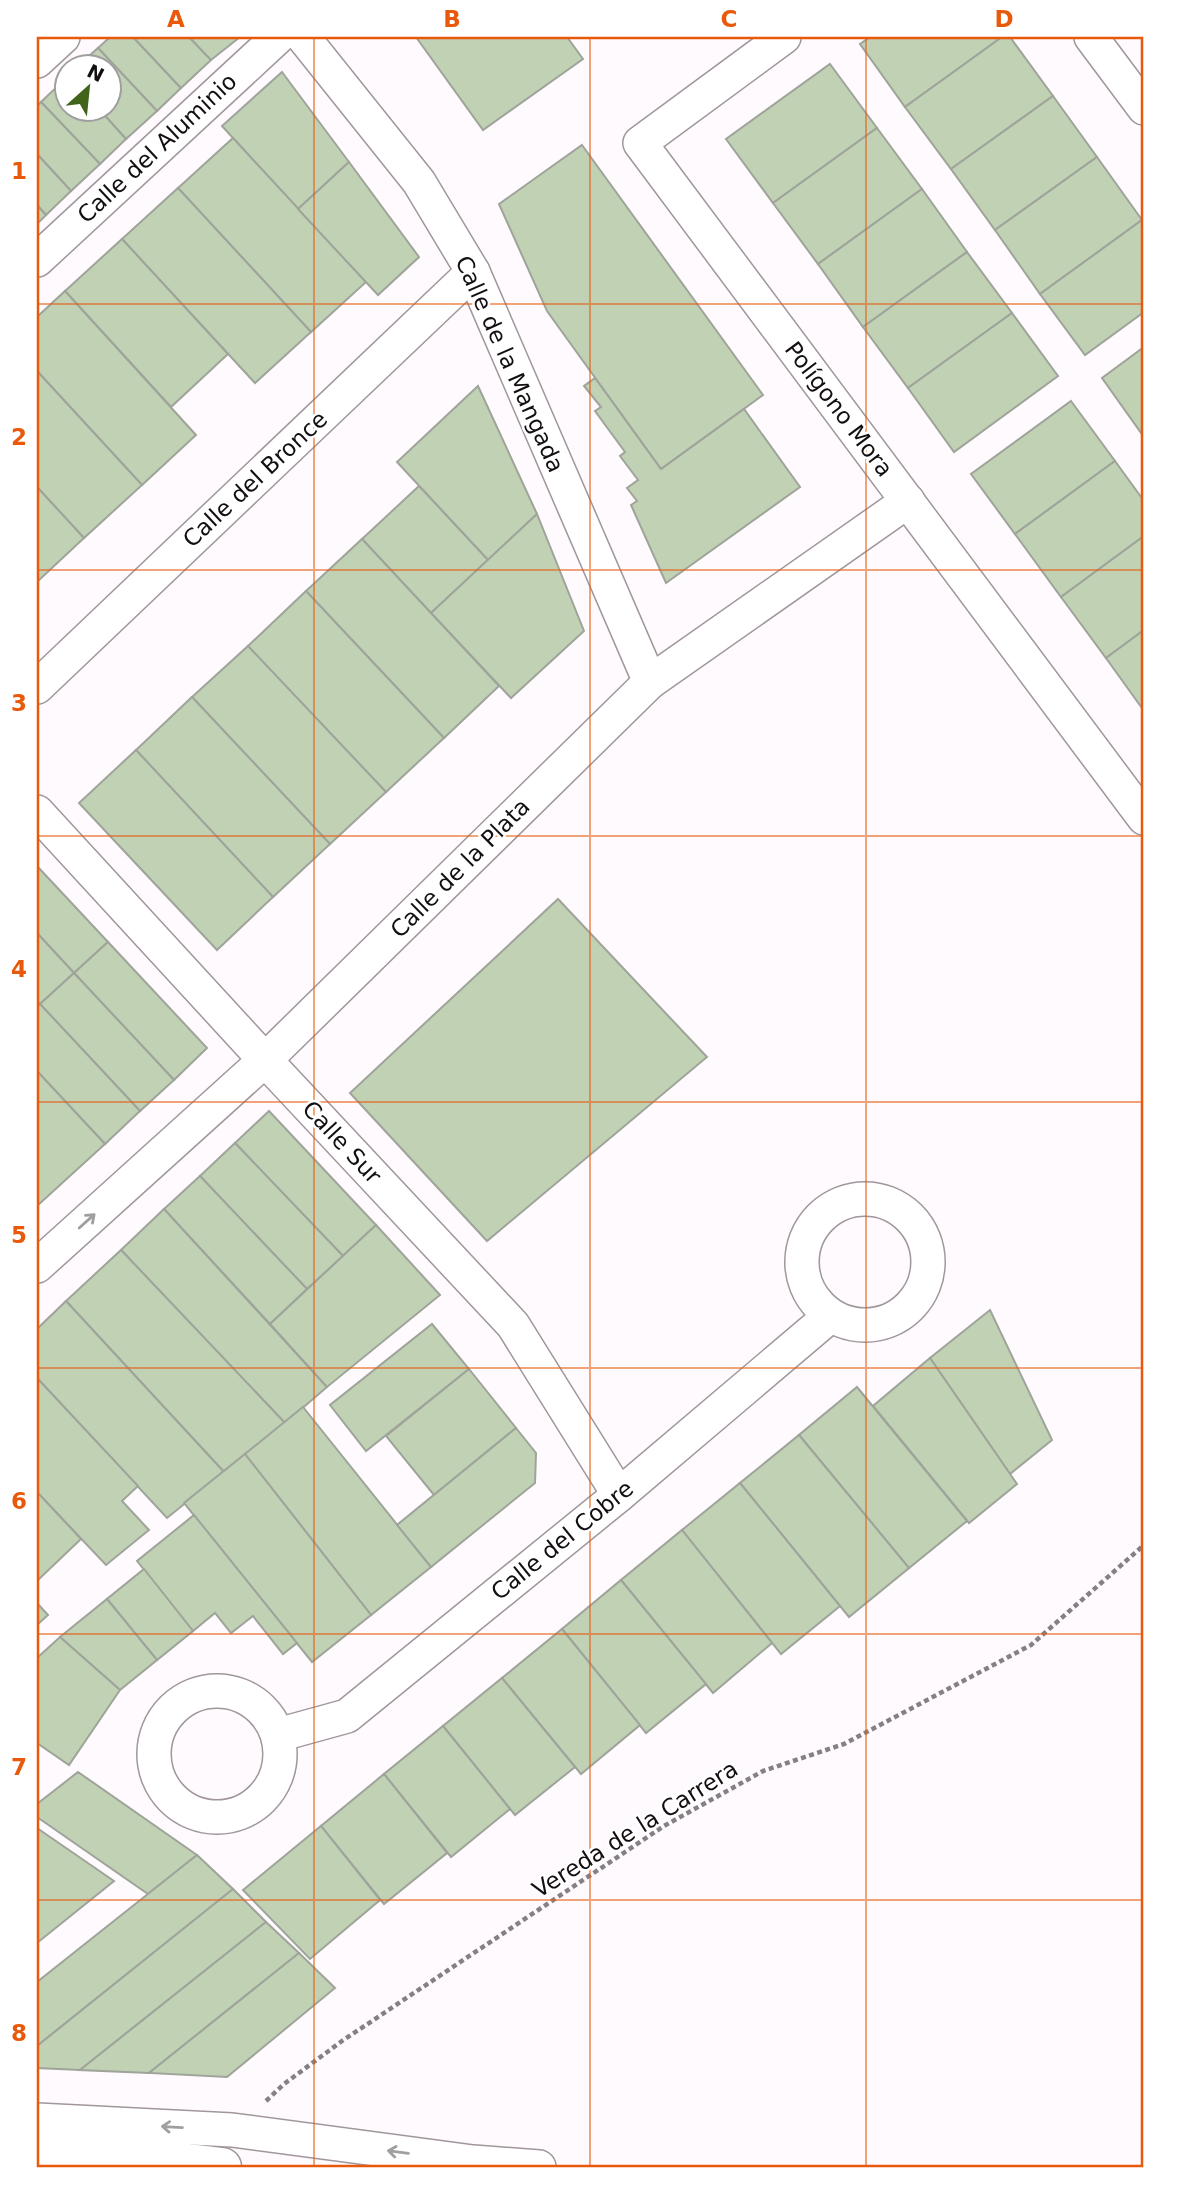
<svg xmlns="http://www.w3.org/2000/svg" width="1181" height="2204" font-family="'DejaVu Sans',sans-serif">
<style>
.building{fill:#c1d1b4;stroke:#9fa49b;stroke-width:2}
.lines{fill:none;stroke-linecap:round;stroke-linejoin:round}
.minor-casing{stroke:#a0969c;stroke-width:36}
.primary-casing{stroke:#a0969c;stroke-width:41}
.path{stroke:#848083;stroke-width:4.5;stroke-dasharray:5 3.5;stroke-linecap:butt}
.minor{stroke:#fff;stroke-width:33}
.primary{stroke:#fff;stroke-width:38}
.oneway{stroke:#a09fa0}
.grid{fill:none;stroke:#e8590c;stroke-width:2;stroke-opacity:0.55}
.labels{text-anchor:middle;stroke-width:5;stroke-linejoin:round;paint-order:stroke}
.street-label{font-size:23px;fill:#120e11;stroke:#fff}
.neatline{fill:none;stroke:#e8590c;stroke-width:2.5}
.grid-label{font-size:23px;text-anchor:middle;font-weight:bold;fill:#e8590c}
</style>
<rect width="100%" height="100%" fill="#fefafd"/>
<g class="building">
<path d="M110,37H133L181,88L157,111L98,48Z"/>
<path d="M133,37H189L211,60L181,88Z"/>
<path d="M189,37H240L211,60Z"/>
<path d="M416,37H567L583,59L483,130Z"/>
<path d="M870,37H1002L905,107L860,44Z"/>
<path d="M1002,37H1010L1053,96L951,169L905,107Z"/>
<path d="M98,48L157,111L126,139L98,108H108V66H78Z"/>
<path d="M830,64L877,128L773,203L726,139Z"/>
<path d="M282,72L349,162L298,209L222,126Z"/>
<path d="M66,78V108H98L126,139L100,164L41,102Z"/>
<path d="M1053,96L1097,157L995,230L951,169Z"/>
<path d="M41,102L100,164L71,191L37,154V106Z"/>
<path d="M877,128L922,189L818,264L773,203Z"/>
<path d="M233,138L366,282L311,332L178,188Z"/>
<path d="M582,145L763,395L661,469L547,311L499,204Z"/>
<path d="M37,154L71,191L46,215L37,205Z"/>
<path d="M1097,157L1142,220L1040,294L995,230Z"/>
<path d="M349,162L419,257L378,295L298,209Z"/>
<path d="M178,188L311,332L255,383L122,239Z"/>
<path d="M922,189L967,252L863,327L818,264Z"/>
<path d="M37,205L46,215L37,224Z"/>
<path d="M1142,220L1144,223V312L1085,355L1040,294Z"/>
<path d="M122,239L228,354L171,407L65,291Z"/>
<path d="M967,252L1012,313L908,388L863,327Z"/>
<path d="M65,291L196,435L142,485L37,371V317Z"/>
<path d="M1012,313L1058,376L954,452L908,388Z"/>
<path d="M1144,347V437L1102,378Z"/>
<path d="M37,371L142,485L84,538L37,487Z"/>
<path d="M595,378L661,469L744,409L800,487L666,583L631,505L637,501L627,488L638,480L620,456L625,452L595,411L601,407L584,386Z"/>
<path d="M478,386L537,514L488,560L397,462Z"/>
<path d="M1071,401L1115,461L1015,534L971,474Z"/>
<path d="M1115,461L1144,501V536L1061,597L1015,534Z"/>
<path d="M419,486L488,560L431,613L362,539Z"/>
<path d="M37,487L84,538L37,582Z"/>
<path d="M537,514L584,631L511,698L431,613Z"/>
<path d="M1144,536V630L1106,658L1061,597Z"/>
<path d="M362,539L499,686L444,738L306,591Z"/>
<path d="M306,591L444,738L386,792L248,646Z"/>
<path d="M1144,630V711L1106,658Z"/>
<path d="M248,646L386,792L330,844L192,697Z"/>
<path d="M192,697L330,844L273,897L136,750Z"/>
<path d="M136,750L273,897L217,950L79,803Z"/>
<path d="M37,866L108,942L74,973L37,933Z"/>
<path d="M558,899L707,1057L487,1241L350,1093Z"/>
<path d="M37,933L74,973L40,1004L37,1001Z"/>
<path d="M108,942L207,1048L174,1080L74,973Z"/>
<path d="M74,973L174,1080L140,1111L40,1004Z"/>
<path d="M40,1004L140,1111L105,1144L37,1071V1007Z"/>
<path d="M37,1071L105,1144L37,1206Z"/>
<path d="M269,1111L376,1225L343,1256L235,1143Z"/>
<path d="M235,1143L343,1256L307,1289L200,1176Z"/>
<path d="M200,1176L307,1289L270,1324L164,1209Z"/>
<path d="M164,1209L327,1387L285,1423L121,1250Z"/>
<path d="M376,1225L440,1295L327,1387L270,1324Z"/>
<path d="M121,1250L285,1423L224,1472L66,1301Z"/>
<path d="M66,1301L224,1472L167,1518L37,1378V1329Z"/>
<path d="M990,1310L1052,1440L1010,1474L930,1358Z"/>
<path d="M432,1324L469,1369L366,1451L330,1405Z"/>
<path d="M930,1358L1017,1484L969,1523L873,1406Z"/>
<path d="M469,1369L516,1428L434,1495L386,1436Z"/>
<path d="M37,1378L138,1486L122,1501L149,1530L106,1565L37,1492Z"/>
<path d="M857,1387L967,1521L909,1568L799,1435Z"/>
<path d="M303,1407L431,1567L371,1615L245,1454Z"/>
<path d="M516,1428L536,1453L535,1483L431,1567L397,1525Z"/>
<path d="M799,1435L909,1568L849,1617L740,1483Z"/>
<path d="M245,1454L371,1615L312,1662L184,1503Z"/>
<path d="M740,1483L840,1606L781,1654L682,1530Z"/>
<path d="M37,1492L81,1539L37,1581Z"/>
<path d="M194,1515L297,1643L283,1654L253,1616L231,1633L215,1613L193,1631L137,1561Z"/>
<path d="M682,1530L772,1643L713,1693L621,1580Z"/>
<path d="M144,1569L193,1631L157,1660L107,1599Z"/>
<path d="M621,1580L706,1684L646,1733L562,1629Z"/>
<path d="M107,1599L157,1660L120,1690L60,1637Z"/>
<path d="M37,1603L48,1615L37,1625Z"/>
<path d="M562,1629L640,1725L581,1774L502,1678Z"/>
<path d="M60,1637L120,1690L69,1765L37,1743V1658Z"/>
<path d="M502,1678L575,1767L515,1815L443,1726Z"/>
<path d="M443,1726L510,1809L451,1857L384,1774Z"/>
<path d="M78,1772L197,1855L148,1894L37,1817V1804Z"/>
<path d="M384,1774L447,1853L384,1904L321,1826Z"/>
<path d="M321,1826L380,1900L310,1959L243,1890Z"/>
<path d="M37,1828L114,1881L37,1943Z"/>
<path d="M197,1855L233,1889L37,2046V1982Z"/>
<path d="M233,1889L266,1922L80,2070L37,2068V2046Z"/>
<path d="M266,1922L299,1953L149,2073L80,2070Z"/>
<path d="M299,1953L335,1988L227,2077L149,2073Z"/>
</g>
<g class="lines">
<g class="minor-casing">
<g id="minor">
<path d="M303,37L419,182L473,272L650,682"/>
<path d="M784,37L640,143L1144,818"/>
<path d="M1091,37L1144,108"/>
<path d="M37,61L63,37"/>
<path d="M37,260L278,37"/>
<path d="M37,687L473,272"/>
<path d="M37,812L265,1060L513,1325L619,1495"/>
<circle cx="865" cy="1262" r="63"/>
<path d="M37,1266L265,1060L650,682L908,501"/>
<circle cx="217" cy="1754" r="63"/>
<path d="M278,1735L347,1716L619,1495L830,1316"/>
<path d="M37,2120L232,2130L473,2162L539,2167"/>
</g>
</g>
<g class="primary-casing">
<path id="primary" d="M37,2153L147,2158L222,2167"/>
</g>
<path class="path" d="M266,2101L284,2084L342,2041L664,1826L763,1771L844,1744L1031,1645L1144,1545"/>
<use href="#minor" class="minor"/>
<use href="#primary" class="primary"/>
</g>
<defs><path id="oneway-shaft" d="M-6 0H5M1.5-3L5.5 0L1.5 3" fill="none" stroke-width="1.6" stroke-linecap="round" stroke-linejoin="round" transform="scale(1.75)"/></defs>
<g class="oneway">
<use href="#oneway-shaft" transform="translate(87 1221) rotate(-42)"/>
<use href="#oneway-shaft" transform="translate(172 2127) rotate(-177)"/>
<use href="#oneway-shaft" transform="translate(398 2152) rotate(-173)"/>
</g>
<path class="grid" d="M314,37V2167M590,37V2167M866,37V2167M37,304H1144M37,570H1144M37,836H1144M37,1102H1144M37,1368H1144M37,1634H1144M37,1900H1144"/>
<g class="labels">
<g class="street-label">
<text transform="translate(157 148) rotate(-43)" y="8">Calle del Aluminio</text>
<text transform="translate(510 364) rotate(66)" y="8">Calle de la Mangada</text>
<text transform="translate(839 409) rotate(53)" y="8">Polígono Mora</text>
<text transform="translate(255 479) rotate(-43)" y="8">Calle del Bronce</text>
<text transform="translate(460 868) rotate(-45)" y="8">Calle de la Plata</text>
<text transform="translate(342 1142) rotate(47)" y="8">Calle Sur</text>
<text transform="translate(562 1540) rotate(-39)" y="8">Calle del Cobre</text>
<text transform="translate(635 1829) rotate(-32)" y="8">Vereda de la Carrera</text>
</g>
</g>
<rect width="1181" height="2204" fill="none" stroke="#ffffff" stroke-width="77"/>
<g transform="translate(88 88) rotate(27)"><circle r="33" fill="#ffffff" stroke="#a09fa0" stroke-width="2"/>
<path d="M0-5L12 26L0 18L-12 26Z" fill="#41631a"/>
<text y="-10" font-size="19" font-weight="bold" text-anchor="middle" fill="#120e11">N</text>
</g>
<rect x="38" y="38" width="1104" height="2128" class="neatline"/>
<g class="grid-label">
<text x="176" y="27">A</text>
<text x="452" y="27">B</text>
<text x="729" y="27">C</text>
<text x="1004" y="27">D</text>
<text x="19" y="179">1</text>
<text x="19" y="445">2</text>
<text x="19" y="711">3</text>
<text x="19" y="977">4</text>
<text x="19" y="1243">5</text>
<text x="19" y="1509">6</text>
<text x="19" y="1775">7</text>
<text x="19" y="2041">8</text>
</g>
</svg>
